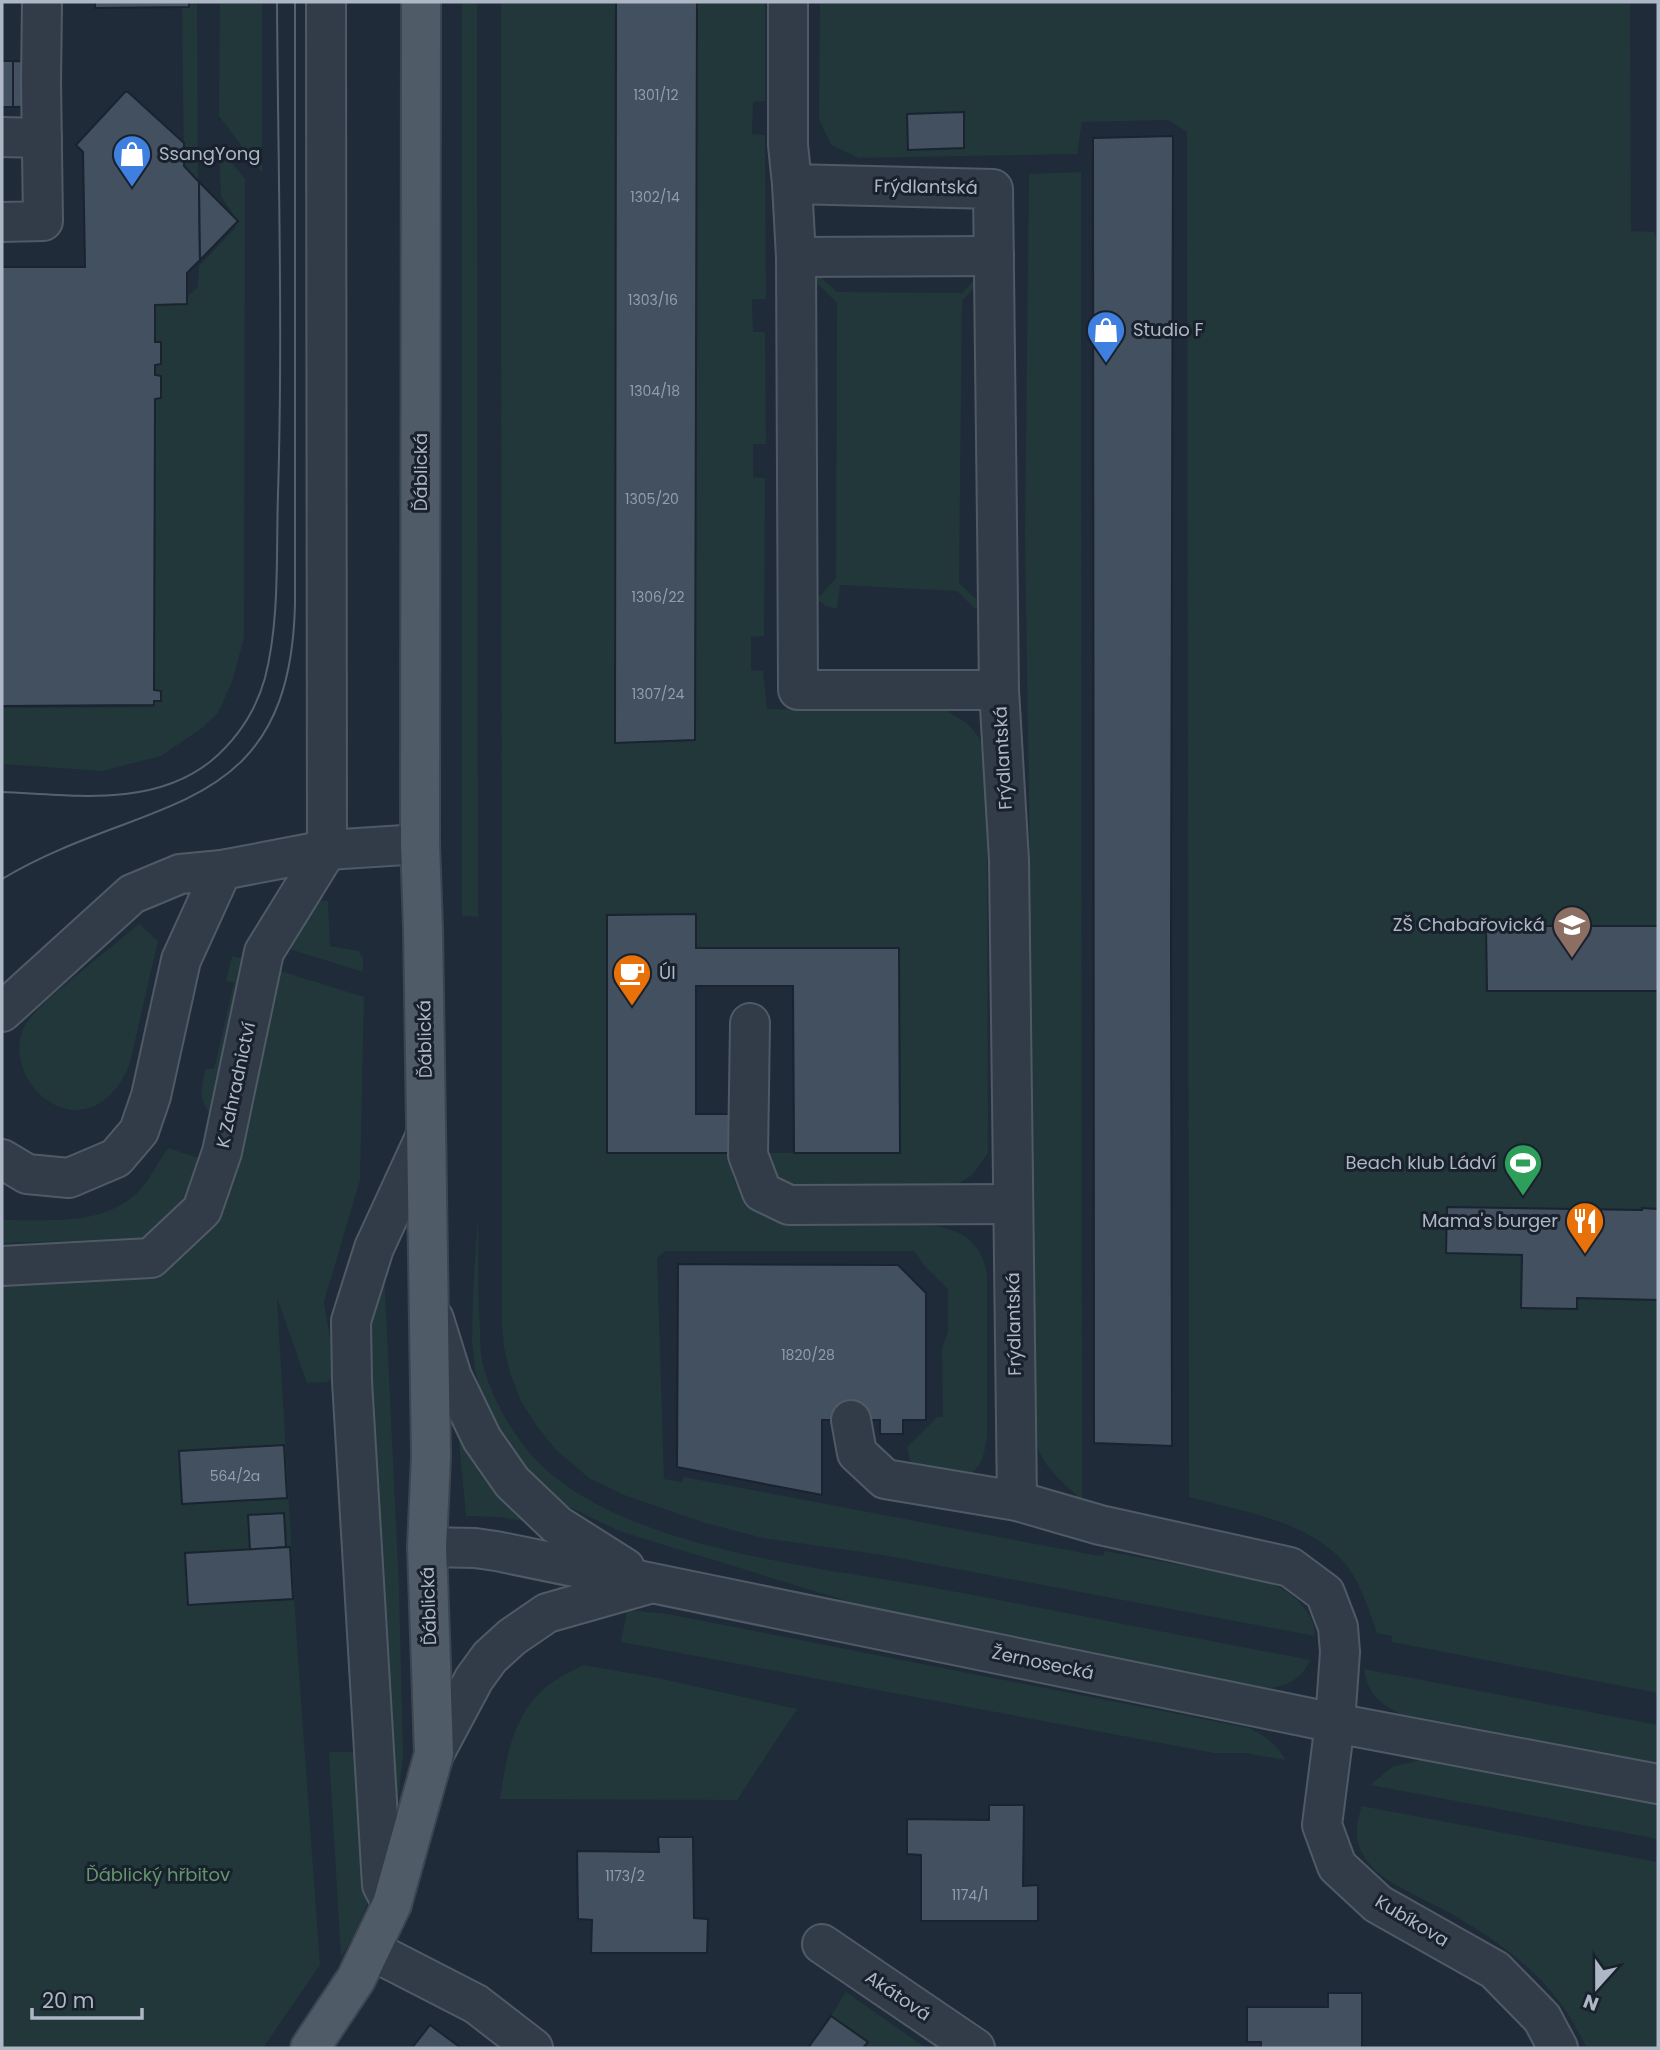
<svg xmlns="http://www.w3.org/2000/svg" width="1660" height="2050" font-family="Poppins,sans-serif">
<style>
.green{fill:#213739;fill-rule:evenodd}
.building{fill:#425060;stroke:#1a232f;stroke-width:2}
.lines{fill:none;stroke-linecap:round;stroke-linejoin:round}
.minor-casing{stroke:#505a66;stroke-width:42}
.major-casing{stroke:#3c4552;stroke-width:42}
.minor{stroke:#323c48;stroke-width:38}
.major{stroke:#505b68;stroke-width:38}
.tram{stroke:#54616f;stroke-width:2}
.labels{text-anchor:middle;stroke-width:6;stroke-linejoin:round;paint-order:stroke}
.number-label{font-size:14px;fill:#929dac}
.poi-label{font-size:18px;fill:#adb7c5;stroke:#18212c;text-anchor:start}
.street-label{font-size:18px;fill:#adb7c5;stroke:#18212c}
.park-label{font-size:18px;fill:#64966d;stroke:#18212c}
</style>
<rect width="100%" height="100%" fill="#1f2b38"/>
<g class="green">
<path d="M189,2H197L198,180L184,166L182,7H189Z"/>
<path d="M220,2H262V173L219,116Z"/>
<path d="M462,2H477L478,917L462,916Z"/>
<path d="M501,2H616L615,743L695,739L697,2H765V101L753,102L752,134L765,135L766,299H752L753,332H765L766,444H753V477L765,478L764,636L751,637V670L763,671L767,709L946,711C972,724 979,732 987,760L988,1153L973,1174L953,1188L781,1186L763,1153L900,1152L899,948H696L695,914L607,915V1152L730,1153C729,1193 756,1216 792,1226H933C964,1230 983,1244 987,1276V1435C984,1459 982,1466 963,1480L922,1475L910,1461L907,1447L937,1417H943L942,1348L948,1332V1289L924,1265L914,1251H666L657,1258L664,1479L682,1482L684,1477L1094,1555L1103,1556L1105,1551L1266,1581C1289,1590 1315,1609 1315,1636L882,1555L763,1538L705,1523L624,1495L589,1478L556,1450L536,1425L521,1401L511,1376L504,1348L502,1325Z"/>
<path d="M820,2H1630L1631,231L1654,232L1658,246V926H1487V990L1658,991V1693L1392,1642V1636L1377,1633C1371,1616 1365,1598 1357,1582C1327,1523 1247,1513 1189,1497L1187,132L1168,120L1082,122L1077,154L859,158L831,145L819,119ZM963,113L964,148L908,149L907,114Z"/>
<path d="M219,147L245,179L244,638L232,682L218,713L202,728L161,756L102,771L2,764V708L153,707L154,701L161,700V691L154,690L155,399L161,398V376L155,375V365L161,342H155V305L187,304V297L198,287L199,266L235,228L237,220L221,196Z"/>
<path d="M1081,172L1082,1500C1039,1461 1035,1456 1029,1398L1030,871L1025,535L1029,174Z"/>
<path d="M814,271L837,292L962,293L978,276L982,279L962,301L959,583L978,601L979,608H974L957,591L840,585L837,609L826,606L817,599L836,578L837,303L810,276Z"/>
<path d="M313,901H328L330,946L359,951L363,958V972L280,946Z"/>
<path d="M139,924L158,941L130,1063C92,1158 0,1089 23,1029C35,1008 55,994 72,979C94,961 117,942 139,924Z"/>
<path d="M232,956L246,959L215,1119C197,1100 201,1092 205,1069H214L234,983L226,981Z"/>
<path d="M271,968L364,997L360,1180L324,1302L332,1350L334,1375L327,1382L307,1383L277,1298L297,1644L320,1965L263,2048H2V1276L174,1257ZM284,1445L287,1498L182,1504L179,1451ZM284,1513L286,1547H290L293,1599L188,1605L185,1553L250,1550L248,1515Z"/>
<path d="M168,1148L205,1160L190,1205L146,1239L2,1243V1220C48,1219 100,1227 137,1193C149,1181 158,1162 168,1148Z"/>
<path d="M478,1216C479,1253 477,1291 480,1328C480,1339 480,1350 482,1360C488,1389 504,1418 521,1442C601,1552 827,1566 952,1591C1072,1614 1191,1637 1310,1660C1301,1681 1286,1686 1265,1689L866,1607L619,1531L567,1506L544,1490L518,1465L484,1405L475,1370L472,1341L473,1291Z"/>
<path d="M384,1271L399,1588L403,1754L398,1802L392,1779L368,1349L378,1279Z"/>
<path d="M458,1432L533,1523L499,1517L466,1516Z"/>
<path d="M627,1610L668,1614L1249,1728C1266,1736 1276,1744 1286,1760L1244,1753H1214L621,1642Z"/>
<path d="M583,1665L658,1678L797,1709L737,1800L500,1799C506,1759 512,1716 545,1688C556,1678 571,1672 583,1665Z"/>
<path d="M1364,1669L1658,1725V1763L1401,1714C1380,1705 1367,1692 1364,1669Z"/>
<path d="M329,1752H362L376,1884L354,1935L341,1958Z"/>
<path d="M1421,1760L1658,1803V1839L1370,1785L1392,1767Z"/>
<path d="M1362,1806L1658,1862V2048H1587C1580,2036 1574,2023 1566,2011C1537,1968 1492,1937 1448,1912C1431,1903 1385,1882 1374,1869C1355,1849 1353,1831 1362,1806Z"/>
<path d="M846,1992L926,2048H863L868,2041L831,2016Z"/>
</g>
<g class="building">
<path d="M95,2H189V7L95,8Z"/>
<path d="M616,2H697L695,740L615,743Z"/>
<rect x="2" y="61" width="11" height="46"/>
<path d="M13,61L56,62V106L13,107Z"/>
<path d="M125,92H128L184,143V166L199,182L200,260L187,273V304L155,305V342H161V364L155,365V375L161,376V398L155,399L154,690L161,691V701H154V705L2,706V267H85L83,152L76,145Z"/>
<path d="M964,112V148L908,150L907,114Z"/>
<path d="M1173,136L1171,945L1172,1446L1094,1443L1093,138Z"/>
<path d="M199,182L238,221L200,260Z"/>
<path d="M696,914V948H899L900,1153H794L793,986H696V1114H730V1153H607V915Z"/>
<path d="M1486,926H1658V991H1487Z"/>
<path d="M1447,1207L1642,1210V1208L1658,1209V1300L1577,1298V1309L1521,1308L1522,1255L1446,1253Z"/>
<path d="M678,1264L898,1265L926,1293V1420H903V1434H880V1420H822V1495L677,1467Z"/>
<path d="M284,1445L287,1498L182,1504L179,1451Z"/>
<path d="M284,1513L286,1547L250,1550L248,1515Z"/>
<path d="M290,1547L293,1599L188,1605L185,1553Z"/>
<path d="M989,1805H1024L1023,1886L1038,1885V1921H921V1855L907,1854V1819L989,1820Z"/>
<path d="M658,1837H693L694,1918L708,1919L707,1953H591L592,1920L578,1919L577,1851L659,1852Z"/>
<path d="M1328,1993H1362V2048H1261V2042H1247V2007H1328Z"/>
<path d="M831,2016L868,2042L863,2048H808Z"/>
<path d="M430,2025L461,2048H412Z"/>
</g>
<g class="lines">
<g class="minor-casing">
<g id="minor">
<path d="M326,2L327,850"/>
<path d="M788,2V145L792,184L796,257L798,690H999"/>
<path d="M2,137L42,138"/>
<path d="M792,184L993,189L999,690L1009,860L1017,1501"/>
<path d="M2,222L43,221L41,82L42,2"/>
<path d="M796,257L994,256"/>
<path d="M222,870L327,850L420,844"/>
<path d="M2,1012L132,894L180,874L222,870L181,960L151,1096L139,1131L116,1158L69,1178L27,1174L2,1159"/>
<path d="M750,1023L748,1155L762,1192L789,1205L1012,1204"/>
<path d="M2,1266L151,1258L202,1210L222,1152L264,952L327,850"/>
<path d="M434,1319L452,1377L482,1439L512,1482L557,1525L625,1568"/>
<path d="M851,1420L857,1453L885,1479L1017,1501L1100,1525L1290,1567L1325,1593L1338,1627L1340,1652L1335,1723L1322,1825L1337,1866L1378,1904L1495,1970L1542,2018L1558,2048"/>
<path d="M427,1547L475,1548L496,1551L1335,1723L1658,1784"/>
<path d="M434,1754L474,1679L490,1657L512,1637L547,1613L649,1584"/>
<path d="M392,1904L382,1885L352,1381L351,1321L374,1248L426,1135"/>
<path d="M822,1944L975,2048"/>
<path d="M371,1950L476,2004L533,2048"/>
</g>
</g>
<g class="major-casing">
<path id="major" d="M310,2048L356,1979L392,1904L434,1754L427,1547L431,1456L423,928L420,844L421,2"/>
</g>
<use href="#minor" class="minor"/>
<use href="#major" class="major"/>
<g class="tram">
<path d="M2,792C71,795 153,808 211,761C237,739 256,710 265,678C280,619 276,554 278,494C283,330 278,165 277,2"/>
<path d="M2,879C146,793 290,823 295,604V2"/>
</g>
</g>
<defs>
<g id="shop-pin" transform="scale(2.0125)"><path d="M0 17L-7.5 6A9.5 9.5 0 1 1 7.5 6Z" fill="#3f7fe0" stroke="#18212c"/><path d="M-5-2.5h2.3a2.7 3.5 0 0 1 5.4 0H5L5.5 6h-11ZM-1.5-2.5h3a1.5 2.3 0 0 0-3 0Z" fill="#fff"/></g>
<g id="school-pin" transform="scale(2.0125)"><path d="M0 17L-7.5 6A9.5 9.5 0 1 1 7.5 6Z" fill="#8d6e63" stroke="#18212c"/><path d="M0-5L7-2L0 1L-7-2ZM-4 1L0 2.5L4 1V4Q0 6-4 4Z" fill="#fff"/></g>
<g id="cafe-pin" transform="scale(2.0125)"><path d="M0 17L-7.5 6A9.5 9.5 0 1 1 7.5 6Z" fill="#e8710a" stroke="#18212c"/><path d="M-5.5-4.5H6V0H3Q3 3.5 0 3.5H-2.5Q-5.5 3.5-5.5 0ZM3-3.2v2h1.7v-2ZM-6 4.5H4V6H-6Z" fill="#fff"/></g>
<g id="stadium-pin" transform="scale(2.0125)"><path d="M0 17L-7.5 6A9.5 9.5 0 1 1 7.5 6Z" fill="#2e9e5b" stroke="#18212c"/><path d="M0-5a6.5 5 0 1 0 0 10a6.5 5 0 1 0 0-10ZM-3.5-1.8h7v3.6h-7Z" fill="#fff"/></g>
<g id="restaurant-pin" transform="scale(2.0125)"><path d="M0 17L-7.5 6A9.5 9.5 0 1 1 7.5 6Z" fill="#e8710a" stroke="#18212c"/><path d="M-5-6h1v4h1v-4h1v4h1v-4h1v5L-1.5 .5V6h-2V.5L-5-1ZM5-6V6H3V1.5H1.5Q1.5-4 5-6Z" fill="#fff"/></g>
</defs>
<g fill-rule="evenodd">
<use href="#shop-pin" x="132" y="154"/>
<use href="#shop-pin" x="1106" y="330"/>
<use href="#school-pin" x="1572" y="925"/>
<use href="#cafe-pin" x="632" y="973"/>
<use href="#stadium-pin" x="1523" y="1163"/>
<use href="#restaurant-pin" x="1585" y="1221"/>
</g>
<g class="labels">
<g class="number-label">
<text x="656" y="100">1301/12</text>
<text x="655" y="202">1302/14</text>
<text x="653" y="305">1303/16</text>
<text x="655" y="396">1304/18</text>
<text x="652" y="504">1305/20</text>
<text x="658" y="602">1306/22</text>
<text x="658" y="699">1307/24</text>
<text x="808" y="1360">1820/28</text>
<text x="235" y="1481">564/2a</text>
<text x="625" y="1881">1173/2</text>
<text x="970" y="1900">1174/1</text>
</g>
<g class="poi-label">
<text x="159" y="160">SsangYong</text>
<text x="1133" y="336">Studio F</text>
<text x="1545" y="931" text-anchor="end">ZŠ Chabařovická</text>
<text x="659" y="979">Úl</text>
<text x="1496" y="1169" text-anchor="end">Beach klub Ládví</text>
<text x="1558" y="1227" text-anchor="end">Mama's burger</text>
</g>
<g class="street-label">
<text transform="translate(926 187) rotate(1)" y="6">Frýdlantská</text>
<text transform="translate(421 472) rotate(-90)" y="6">Ďáblická</text>
<text transform="translate(1003 758) rotate(-93)" y="6">Frýdlantská</text>
<text transform="translate(425 1039) rotate(-91)" y="6">Ďáblická</text>
<text transform="translate(236 1085) rotate(-78)" y="6">K Zahradnictví</text>
<text transform="translate(1014 1324) rotate(-91)" y="6">Frýdlantská</text>
<text transform="translate(429 1606) rotate(-92)" y="6">Ďáblická</text>
<text transform="translate(1043 1663) rotate(12)" y="6">Žernosecká</text>
<text transform="translate(1412 1921) rotate(31)" y="6">Kubíkova</text>
<text transform="translate(898 1996) rotate(34)" y="6">Akátová</text>
</g>
<g class="park-label">
<text x="158" y="1881">Ďáblický hřbitov</text>
</g>
</g>
<rect width="1660" height="2050" fill="none" stroke="#adb7c5" stroke-width="7"/>
<g transform="translate(1597 1987) rotate(201)" stroke="#18212c" stroke-width="5" paint-order="stroke">
<path d="M0-5L12 26L0 18L-12 26Z" fill="#adb7c5"/>
<text y="-10" font-size="19" font-weight="bold" text-anchor="middle" fill="#adb7c5">N</text>
</g>
<path d="M32 2008v10h110v-10" fill="none" stroke="#adb7c5" stroke-width="3.5"/>
<text x="42" y="2008" font-size="21" fill="#adb7c5" stroke="#18212c" stroke-width="5" paint-order="stroke">20 m</text>
</svg>
